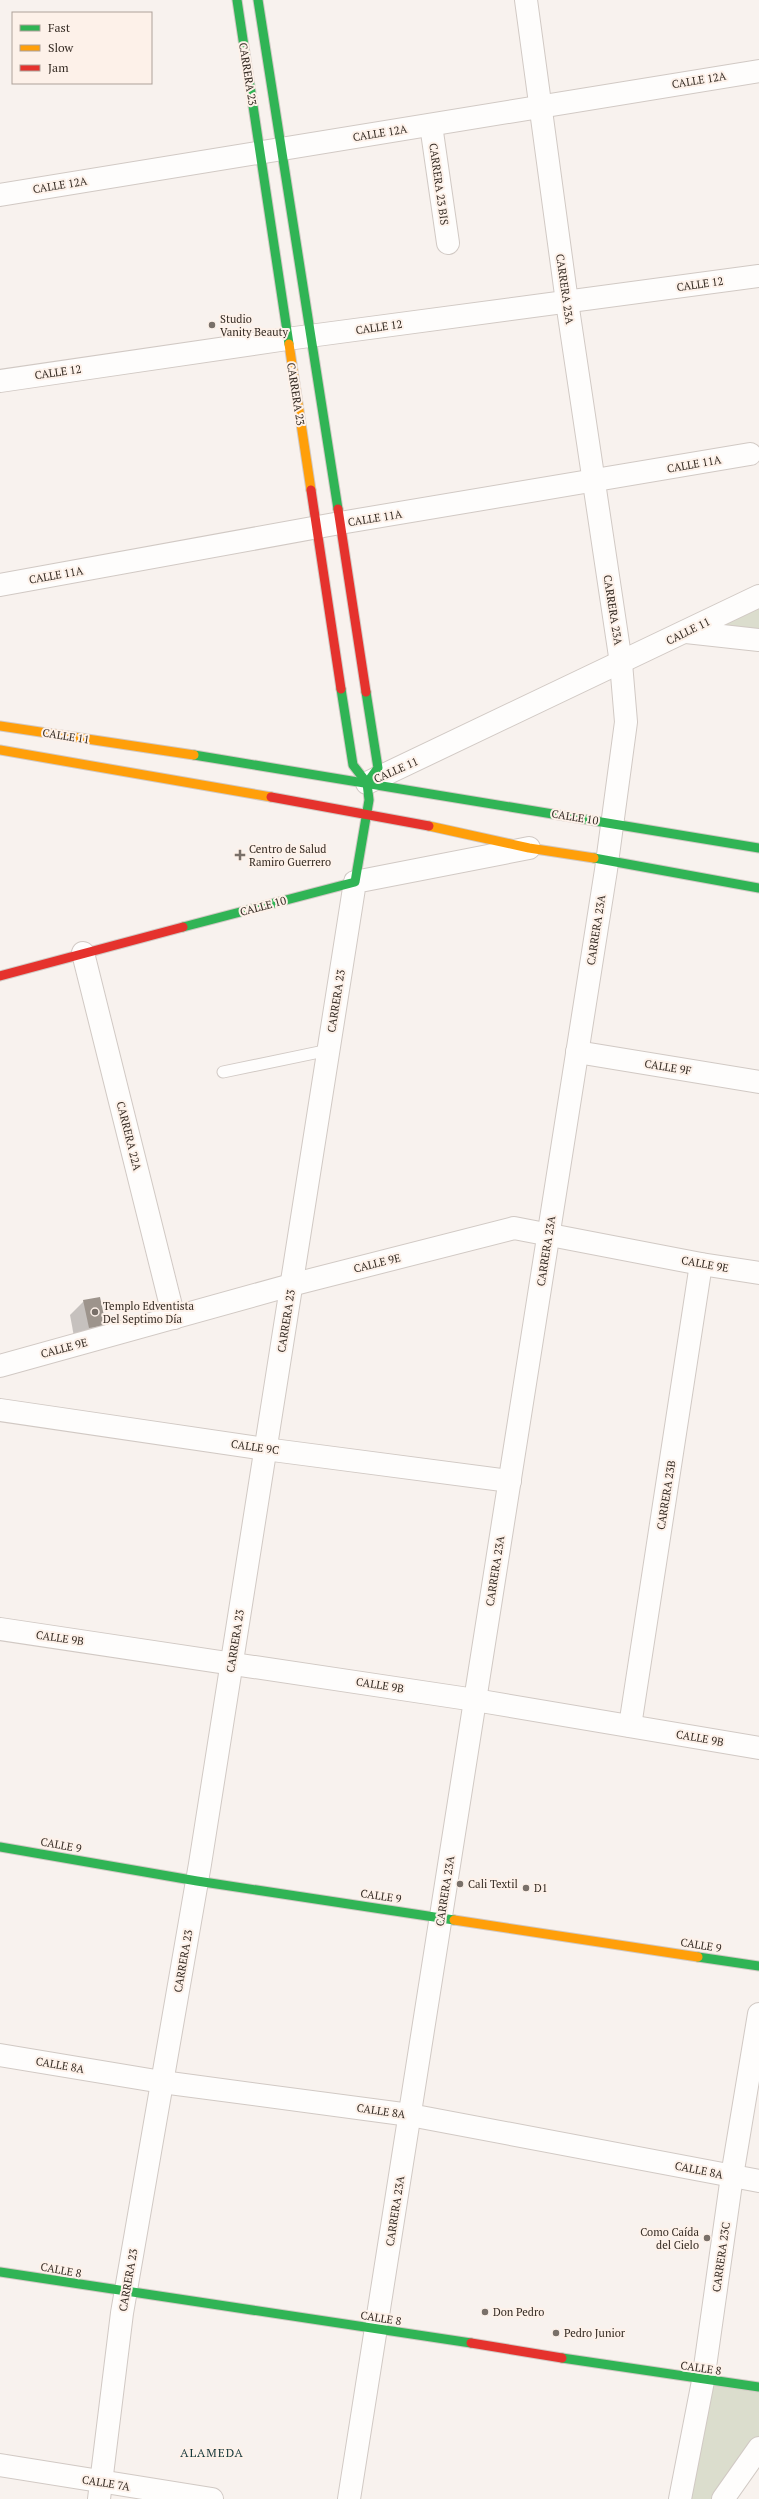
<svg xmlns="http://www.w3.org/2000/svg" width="759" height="2499" font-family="'PT Serif',serif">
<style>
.green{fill:#dbddcd}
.shadow{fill:#0003}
.building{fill:#9d948c}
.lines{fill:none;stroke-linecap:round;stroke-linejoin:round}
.lane-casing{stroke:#d1c9c4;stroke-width:13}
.street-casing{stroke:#d1c9c4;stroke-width:24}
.fast-casing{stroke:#d1c9c4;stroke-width:11}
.slow-casing{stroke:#d1c9c4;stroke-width:11}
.jam-casing{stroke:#d1c9c4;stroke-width:11}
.lane{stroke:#fefdfc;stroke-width:11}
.street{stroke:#fefdfc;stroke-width:22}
.fast{stroke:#30b455;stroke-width:9}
.slow{stroke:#ff9f0a;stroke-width:9}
.jam{stroke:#e5322d;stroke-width:9}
.poi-dot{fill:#797069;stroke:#fdf1e9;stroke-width:1.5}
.labels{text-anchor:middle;stroke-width:4;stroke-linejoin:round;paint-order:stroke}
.street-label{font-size:11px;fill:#342a22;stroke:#fdf1e9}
.poi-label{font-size:11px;fill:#342a22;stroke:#fdf1e9;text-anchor:start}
.neighbourhood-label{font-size:12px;letter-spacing:1px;fill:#123537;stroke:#fdf1e9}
</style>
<rect width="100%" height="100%" fill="#f8f2ee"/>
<g class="green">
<path d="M759,596V640L686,632Z"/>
<path d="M703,2381L759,2387V2448L723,2499H680Z"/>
</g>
<path class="shadow" d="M84,1301L105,1324L91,1338L75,1342L70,1315Z"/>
<path class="building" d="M100,1297L106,1325L89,1328L83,1300Z"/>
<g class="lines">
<g class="lane-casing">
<path id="lane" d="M223,1072L329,1050"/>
</g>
<g class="street-casing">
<g id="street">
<path d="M431,125L448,243"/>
<path d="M0,195L759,71"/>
<path d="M0,381L287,339L759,276"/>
<path d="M0,585L340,523L750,454"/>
<path d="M686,632L759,640"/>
<path d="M367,783L759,596"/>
<path d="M83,953L174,1318"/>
<path d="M577,1052L759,1082"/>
<path d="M0,1366L291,1285L514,1228L701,1264L759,1273"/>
<path d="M0,1410L265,1449L510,1481"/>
<path d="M0,1629L475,1700L759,1748"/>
<path d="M630,1726L701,1264"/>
<path d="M0,2055L162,2082L410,2115L759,2181"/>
<path d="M0,2465L212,2499"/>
<path d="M99,2499L122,2313L200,1864L355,882L529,848"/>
<path d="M349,2499L606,870L626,722L621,663L567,302L526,0"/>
<path d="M680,2499L703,2381L732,2176L759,2014"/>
<path d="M723,2499L759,2448"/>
</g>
</g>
<g class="fast-casing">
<g id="fast">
<path d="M237,0L289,344"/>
<path d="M258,0L338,509"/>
<path d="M366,692L378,768L367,783"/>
<path d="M194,755L759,848"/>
<path d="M594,858L759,888"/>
<path d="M183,927L355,882L369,800L367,783L353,765L341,689"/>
<path d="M0,1847L197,1881L454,1920"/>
<path d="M698,1957L759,1966"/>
<path d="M0,2272L471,2343"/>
<path d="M562,2358L759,2387"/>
</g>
</g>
<g class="slow-casing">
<g id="slow">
<path d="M289,344L311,490"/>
<path d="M0,726L194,755"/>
<path d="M0,750L271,797"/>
<path d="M429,826L529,848L594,858"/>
<path d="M454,1920L698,1957"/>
</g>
</g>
<g class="jam-casing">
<g id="jam">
<path d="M311,490L341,689"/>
<path d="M338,509L366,692"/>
<path d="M271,797L429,826"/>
<path d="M0,976L183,927"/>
<path d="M471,2343L562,2358"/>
</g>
</g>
<use href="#lane" class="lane"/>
<use href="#street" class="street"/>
<use href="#fast" class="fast"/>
<use href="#slow" class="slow"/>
<use href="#jam" class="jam"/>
</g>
<g class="poi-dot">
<circle cx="212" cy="325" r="4"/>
<path d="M238 849h4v4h4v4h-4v4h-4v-4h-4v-4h4z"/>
<circle cx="95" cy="1312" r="4"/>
<circle cx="460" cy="1884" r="4"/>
<circle cx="526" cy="1888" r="4"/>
<circle cx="707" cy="2238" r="4"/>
<circle cx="485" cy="2312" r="4"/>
<circle cx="556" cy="2333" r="4"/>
</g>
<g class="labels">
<g class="street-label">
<text transform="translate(248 74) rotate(81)" y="4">CARRERA 23</text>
<text transform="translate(699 80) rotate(-9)" y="4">CALLE 12A</text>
<text transform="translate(380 133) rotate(-9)" y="4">CALLE 12A</text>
<text transform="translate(439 184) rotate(82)" y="4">CARRERA 23 BIS</text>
<text transform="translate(60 185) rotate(-9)" y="4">CALLE 12A</text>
<text transform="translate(700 284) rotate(-8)" y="4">CALLE 12</text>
<text transform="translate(565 289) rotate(82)" y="4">CARRERA 23A</text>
<text transform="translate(379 327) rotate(-8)" y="4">CALLE 12</text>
<text transform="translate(58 372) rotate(-8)" y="4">CALLE 12</text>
<text transform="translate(296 394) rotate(81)" y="4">CARRERA 23</text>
<text transform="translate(694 464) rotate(-10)" y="4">CALLE 11A</text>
<text transform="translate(375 518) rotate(-9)" y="4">CALLE 11A</text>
<text transform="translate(56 575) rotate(-10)" y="4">CALLE 11A</text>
<text transform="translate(613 610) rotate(81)" y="4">CARRERA 23A</text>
<text transform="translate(688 631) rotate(-26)" y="4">CALLE 11</text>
<text transform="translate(66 736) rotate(9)" y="4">CALLE 11</text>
<text transform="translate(396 770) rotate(-24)" y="4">CALLE 11</text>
<text transform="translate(575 817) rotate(9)" y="4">CALLE 10</text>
<text transform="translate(263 906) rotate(-15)" y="4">CALLE 10</text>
<text transform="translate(596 930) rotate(-81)" y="4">CARRERA 23A</text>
<text transform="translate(336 1001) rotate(-81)" y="4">CARRERA 23</text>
<text transform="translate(668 1067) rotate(9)" y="4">CALLE 9F</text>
<text transform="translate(129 1136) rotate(76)" y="4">CARRERA 22A</text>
<text transform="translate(546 1251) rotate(-81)" y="4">CARRERA 23A</text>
<text transform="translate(377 1263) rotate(-14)" y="4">CALLE 9E</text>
<text transform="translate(705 1264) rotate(10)" y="4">CALLE 9E</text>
<text transform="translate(286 1321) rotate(-81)" y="4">CARRERA 23</text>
<text transform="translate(64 1348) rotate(-15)" y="4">CALLE 9E</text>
<text transform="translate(255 1447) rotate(8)" y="4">CALLE 9C</text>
<text transform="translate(666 1495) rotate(-81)" y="4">CARRERA 23B</text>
<text transform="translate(495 1571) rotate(-81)" y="4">CARRERA 23A</text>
<text transform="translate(60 1638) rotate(8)" y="4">CALLE 9B</text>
<text transform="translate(235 1641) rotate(-81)" y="4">CARRERA 23</text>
<text transform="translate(380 1685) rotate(9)" y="4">CALLE 9B</text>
<text transform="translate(700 1738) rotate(10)" y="4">CALLE 9B</text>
<text transform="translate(61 1845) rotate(10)" y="4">CALLE 9</text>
<text transform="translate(445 1891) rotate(-81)" y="4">CARRERA 23A</text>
<text transform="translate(381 1896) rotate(8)" y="4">CALLE 9</text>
<text transform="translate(701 1945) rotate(9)" y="4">CALLE 9</text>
<text transform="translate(183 1961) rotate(-80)" y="4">CARRERA 23</text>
<text transform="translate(60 2065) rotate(10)" y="4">CALLE 8A</text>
<text transform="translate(381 2111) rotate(8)" y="4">CALLE 8A</text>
<text transform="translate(699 2170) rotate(11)" y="4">CALLE 8A</text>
<text transform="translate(395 2211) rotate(-81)" y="4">CARRERA 23A</text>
<text transform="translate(721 2257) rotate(-82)" y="4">CARRERA 23C</text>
<text transform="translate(61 2270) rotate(10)" y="4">CALLE 8</text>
<text transform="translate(128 2280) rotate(-80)" y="4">CARRERA 23</text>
<text transform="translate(381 2318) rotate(9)" y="4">CALLE 8</text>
<text transform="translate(701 2368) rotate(8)" y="4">CALLE 8</text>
<text transform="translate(106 2483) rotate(9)" y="4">CALLE 7A</text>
</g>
<g class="poi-label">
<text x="220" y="323">Studio<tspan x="220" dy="13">Vanity Beauty</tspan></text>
<text x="249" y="853">Centro de Salud<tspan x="249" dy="13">Ramiro Guerrero</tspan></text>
<text x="103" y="1310">Templo Edventista<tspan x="103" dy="13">Del Septimo Día</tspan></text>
<text x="468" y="1888">Cali Textil</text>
<text x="534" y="1892">D1</text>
<text x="699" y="2236" text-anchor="end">Como Caída<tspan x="699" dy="13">del Cielo</tspan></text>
<text x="493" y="2316">Don Pedro</text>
<text x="564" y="2337">Pedro Junior</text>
</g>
<g class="neighbourhood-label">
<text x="212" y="2457">ALAMEDA</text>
</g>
</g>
<rect x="12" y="12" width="140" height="72" fill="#fdf1e9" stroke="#ada199"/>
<rect x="20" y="25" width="20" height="6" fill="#30b455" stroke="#ada199"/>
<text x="48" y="32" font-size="12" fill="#342a22">Fast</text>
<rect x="20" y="45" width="20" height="6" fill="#ff9f0a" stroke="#ada199"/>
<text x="48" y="52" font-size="12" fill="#342a22">Slow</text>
<rect x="20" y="65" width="20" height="6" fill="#e5322d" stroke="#ada199"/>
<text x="48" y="72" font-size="12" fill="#342a22">Jam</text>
</svg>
